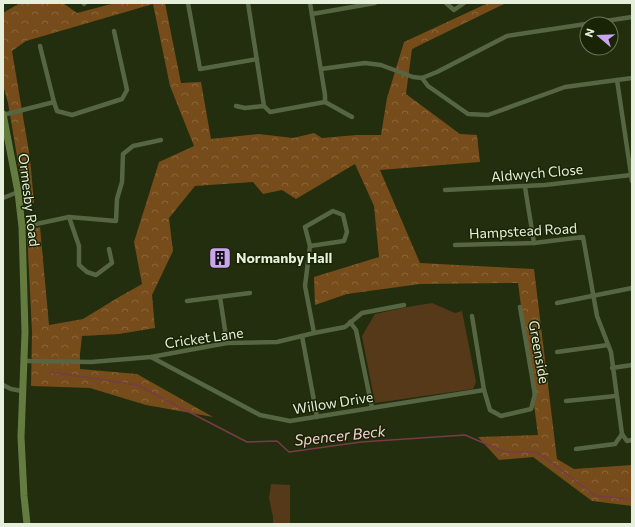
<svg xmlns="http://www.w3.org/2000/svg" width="635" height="527" font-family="Commissioner,sans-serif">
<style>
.forest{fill:url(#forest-crowns)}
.park{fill:#563918}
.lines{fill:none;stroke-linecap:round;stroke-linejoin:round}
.stream{stroke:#783b49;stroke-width:1.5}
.street{stroke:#566542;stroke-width:4.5}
.secondary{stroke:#657c40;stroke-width:7}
.labels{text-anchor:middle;stroke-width:3;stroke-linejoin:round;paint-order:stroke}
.street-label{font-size:14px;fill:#e6efdc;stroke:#192404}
.poi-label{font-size:14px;font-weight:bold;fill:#e6efdc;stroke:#192404;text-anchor:start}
.water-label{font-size:15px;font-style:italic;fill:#f8cfd6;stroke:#192404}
</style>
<defs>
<pattern id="forest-crowns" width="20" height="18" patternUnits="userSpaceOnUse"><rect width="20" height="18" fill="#764c1a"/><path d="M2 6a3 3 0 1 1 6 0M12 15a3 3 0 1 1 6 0" fill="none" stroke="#8a663b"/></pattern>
</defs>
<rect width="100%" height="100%" fill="#222e0d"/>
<path class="forest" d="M20,3H63L77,13L115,3H165L181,83L201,82L211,139L259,134L293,138L314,133L322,138L356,135H381L387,98L404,42L488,3H506L412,49L406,94L460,134L477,135L480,162L380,170L420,263L534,269L557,459L574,469L632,465V506L592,501L533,457L499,460L478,437L538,435L518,283L420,284L347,294L315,305L314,277L379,257L374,206L355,164L296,199L282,190L263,194L253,182L195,186L169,218L173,251L152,295L155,328L119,334L82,336L80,354V369L137,374L213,417L146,405L90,388L31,386L32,332L27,231L40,227L49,325L83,319L119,297L142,284L134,242L159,162L194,146L170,86L153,4L26,41L12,51L30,158L34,203L25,204L8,103L3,85V13Z"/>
<g class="park">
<path d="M432,303L455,313L462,311L476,382L473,389L375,403L362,336L375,314L407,307Z"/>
<path d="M271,484L290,485V524H273V517L269,498Z"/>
</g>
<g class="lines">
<path class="stream" d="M51,372L137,385L247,442L277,441L289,452L361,442L465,435L505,452H537L596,496L632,499"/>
<g class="street">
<path d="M188,3L200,69L257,59"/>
<path d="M248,3L264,106"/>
<path d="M310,3L325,95V102"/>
<path d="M446,3L454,10L464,3"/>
<path d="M84,4L85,3"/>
<path d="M312,14L375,3"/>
<path d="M40,46L54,102L57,111L72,115L122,99L127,90L114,31"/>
<path d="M321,69L365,63L381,65L413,77L422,78L437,72L507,36L632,17"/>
<path d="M422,78L428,86L468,114L488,115L565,87L632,78"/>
<path d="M617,80L632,181"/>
<path d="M236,106L245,108L264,106L270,112L325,102L352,117"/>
<path d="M3,115L54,102"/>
<path d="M525,187L534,243"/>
<path d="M445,190L545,185L631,175"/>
<path d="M3,198L18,192"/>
<path d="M69,217L79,246V265L87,272L96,275L112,263L109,249"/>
<path d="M22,227L69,217L116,221L117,199L122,182L123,154L133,146L161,140"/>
<path d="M455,245L534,243L583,237L597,316L611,352L622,434L627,441L632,440"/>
<path d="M310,246L305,227L333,211L343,215L347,232L344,241L310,246L305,286L314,333"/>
<path d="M220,297L227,343"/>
<path d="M187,301L250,293"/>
<path d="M557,303L632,288"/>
<path d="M472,316L484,390L490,410L501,416L531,409L535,394L520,307"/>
<path d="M350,322L356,330L372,408"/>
<path d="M302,336L317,417"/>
<path d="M557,352L608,345"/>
<path d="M151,357L260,415L290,421L484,390"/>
<path d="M24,361L91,362L151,357L227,343L277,342L314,333L345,327L362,313L404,305"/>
<path d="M612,368L632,365"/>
<path d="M3,385L11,389L22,391"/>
<path d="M566,401L616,396"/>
<path d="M576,449L615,444L622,434"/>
</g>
<path class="secondary" d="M3,114L18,192L22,227L25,332L21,437L24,496L27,524"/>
</g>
<defs>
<g id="building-square" transform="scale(1.15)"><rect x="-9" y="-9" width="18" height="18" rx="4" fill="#c9a5ee" stroke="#192404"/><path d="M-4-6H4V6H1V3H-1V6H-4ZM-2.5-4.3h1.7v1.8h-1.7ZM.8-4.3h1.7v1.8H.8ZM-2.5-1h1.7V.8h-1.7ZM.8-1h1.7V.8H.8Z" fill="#111"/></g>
</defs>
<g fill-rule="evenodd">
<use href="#building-square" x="220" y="258"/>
</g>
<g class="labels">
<g class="street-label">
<text transform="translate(537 173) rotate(-5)" y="5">Aldwych Close</text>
<text transform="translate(29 200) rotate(83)" y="5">Ormesby Road</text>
<text transform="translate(523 231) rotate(-3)" y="5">Hampstead Road</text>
<text transform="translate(204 338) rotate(-8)" y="5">Cricket Lane</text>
<text transform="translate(539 352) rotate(80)" y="5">Greenside</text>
<text transform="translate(333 403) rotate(-9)" y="5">Willow Drive</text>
</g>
<g class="poi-label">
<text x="236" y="263">Normanby Hall</text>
</g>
<g class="water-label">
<text transform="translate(340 436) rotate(-6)" y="5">Spencer Beck</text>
</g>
</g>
<rect width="635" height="527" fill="none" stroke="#e6efdc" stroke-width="8"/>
<g transform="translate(599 36) rotate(289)"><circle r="19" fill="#192404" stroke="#6b755a"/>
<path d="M0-3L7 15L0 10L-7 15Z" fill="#c9a5ee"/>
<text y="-6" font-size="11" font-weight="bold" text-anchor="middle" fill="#e6efdc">N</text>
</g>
</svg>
